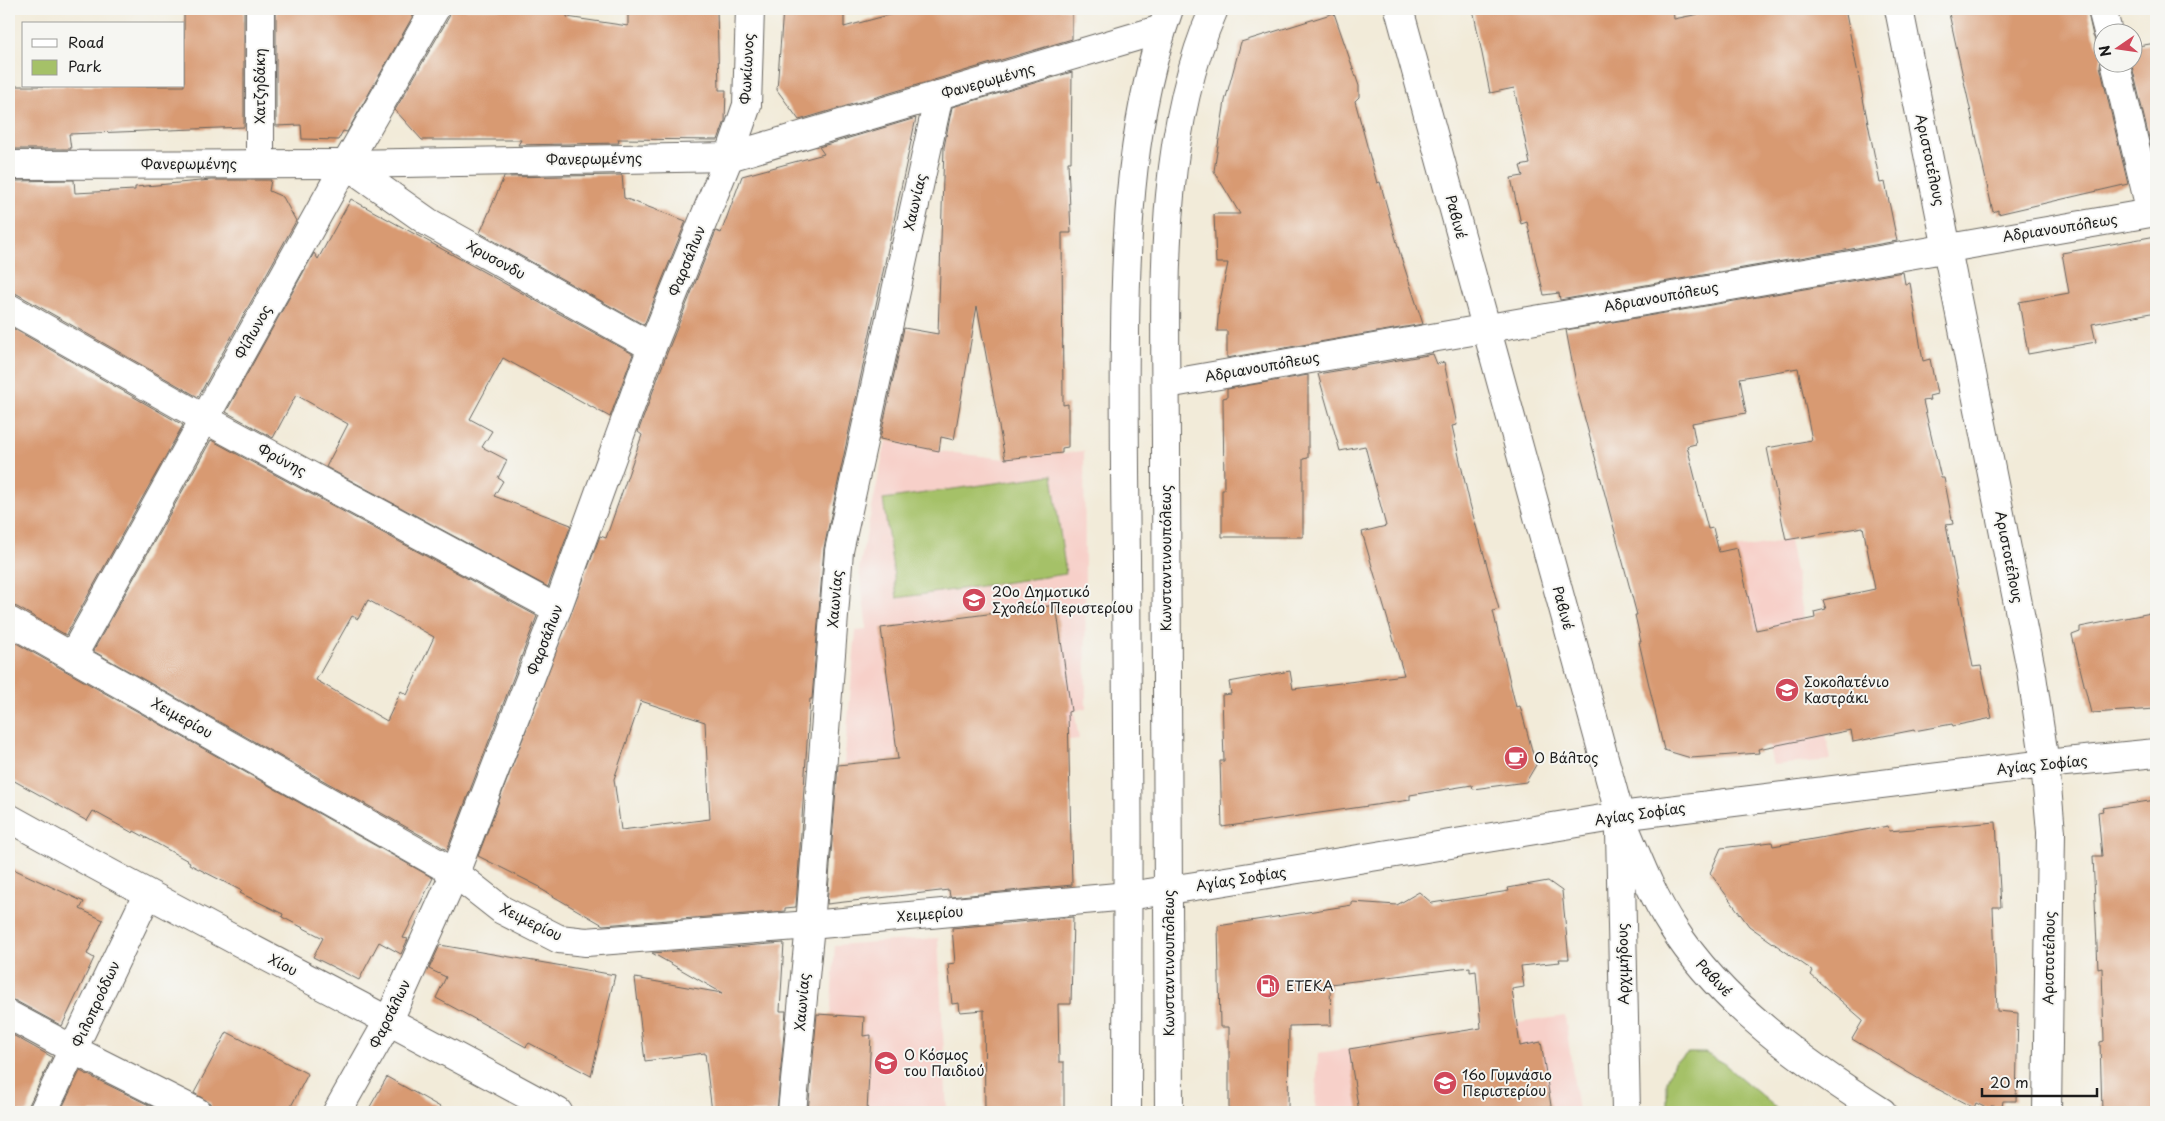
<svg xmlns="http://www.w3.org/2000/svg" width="2165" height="1121" font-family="'Playpen Sans',sans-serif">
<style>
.built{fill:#f7d0c9}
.green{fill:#a5c168;stroke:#606e42}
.building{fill:#d89a72;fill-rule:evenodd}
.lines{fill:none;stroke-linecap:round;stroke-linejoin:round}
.minor-casing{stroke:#67645e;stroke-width:30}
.major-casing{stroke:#67645e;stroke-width:30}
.minor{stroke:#fff;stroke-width:28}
.major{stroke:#fff;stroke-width:28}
.labels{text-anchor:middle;stroke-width:4;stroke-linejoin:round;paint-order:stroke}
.street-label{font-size:14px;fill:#1c1c1c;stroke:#f6f6f2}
.poi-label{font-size:14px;fill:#1c1c1c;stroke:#f6f6f2;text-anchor:start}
</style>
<rect width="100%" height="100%" fill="#f6f6f2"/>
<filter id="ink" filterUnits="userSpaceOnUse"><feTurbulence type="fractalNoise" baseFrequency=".02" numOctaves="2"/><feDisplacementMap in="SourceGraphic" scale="10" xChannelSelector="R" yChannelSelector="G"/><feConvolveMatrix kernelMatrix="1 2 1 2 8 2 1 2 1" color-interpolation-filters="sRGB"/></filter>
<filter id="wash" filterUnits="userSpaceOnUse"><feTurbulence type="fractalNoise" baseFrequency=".0096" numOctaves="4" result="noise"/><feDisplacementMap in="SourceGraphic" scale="20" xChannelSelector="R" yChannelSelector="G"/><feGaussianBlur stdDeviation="1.12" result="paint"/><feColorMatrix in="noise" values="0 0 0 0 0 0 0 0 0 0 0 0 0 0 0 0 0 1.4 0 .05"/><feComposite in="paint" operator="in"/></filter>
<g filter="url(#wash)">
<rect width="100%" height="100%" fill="#f2ebd9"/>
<g class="built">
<path d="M886,441L939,451L1005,459L1084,451L1086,708L1074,711L1079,739L844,764L856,631L867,630L859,569Z"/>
<path d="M1789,540L1831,760L1773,765L1723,551Z"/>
<path d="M938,938L947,1112H824L835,945Z"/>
<path d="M1565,1016L1578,1112H1315L1318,1053Z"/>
</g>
<g class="green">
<path d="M1052,475L1066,574L897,598L883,499Z"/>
<path d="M1688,1053H1705L1722,1062L1781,1112H1667V1081L1674,1062Z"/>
</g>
<g id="blocks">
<g class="building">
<path d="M184,9H244V127L69,134L71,149H13L11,86H184Z"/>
<path d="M276,9H417L347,132L343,131L338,140L302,139L301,125L276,126Z"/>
<path d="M451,9H567V17L628,26V9H717L719,90H726L725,121L718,140L618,139L619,143L518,145L521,140H422L395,110L449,17Z"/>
<path d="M783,9H844V27L911,9H1072V39L799,120L777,90Z"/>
<path d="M1473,9H1673L1674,19L1724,9H1845L1880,183L1885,182L1897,241L1560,300L1559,293L1544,295L1527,222L1521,224L1511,178L1523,176L1520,166L1530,164L1514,88L1490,93Z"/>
<path d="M1948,9H2087L2093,36L2102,53L2100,66L2128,184L1998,214V210L1993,212Z"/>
<path d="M1334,13L1359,86V97L1355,101L1377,183L1380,182L1401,257L1423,324L1227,358V331H1217L1219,306L1228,263H1216L1214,214H1240L1214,171L1225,101L1241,42Z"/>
<path d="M2156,43V168L2131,62L2132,47Z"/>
<path d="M1072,72L1071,162H1068L1071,233H1062L1063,405L1068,404V447L1062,448V453L1005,459L977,306L954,440L941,437L939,451L880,439L904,328L938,334L944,147L952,107Z"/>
<path d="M916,118L824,548L812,699H810L796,907L785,908V911L603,925L539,888L540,887L478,856L600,536L606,538L642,435L638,432L667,353L716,231L721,233L742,176L824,154L819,147ZM641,701L705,722L710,819L621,830L614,779Z"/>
<path d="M622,175L624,198L686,221L644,325L480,233L504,177Z"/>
<path d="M74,180L75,193L135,190V187L211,180H271L269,191L283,197L296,221L198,397L17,294L9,292V187H15L14,181Z"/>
<path d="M351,199L633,354L610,417L503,358L470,419L492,431L482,447L507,460L498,478L503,481L494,496L571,525L548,587L326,467L348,424L296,395L273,438L226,412L314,253L318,259Z"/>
<path d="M2156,236V312L2092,324L2096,342L2028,354L2019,302L2069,293L2062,253Z"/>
<path d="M1903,272L1905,284L1910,283L1923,361L1930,359L1937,394L1929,396L1930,400L1923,401L1941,478H1944L1953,524L1946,525L1973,667L1981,666L1992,718L1953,726L1952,724L1914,731V730L1853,742L1851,730L1758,749L1759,753L1691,758L1664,750L1639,642H1641L1635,615H1637L1578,393L1566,330ZM1798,368L1812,440L1767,448L1786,540L1863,527L1875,589L1823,600L1826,609L1814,612L1815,618L1756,630L1737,548L1719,552L1713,528L1708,529L1687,446L1696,444L1692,423L1746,413L1740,378Z"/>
<path d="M9,326L183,425L66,635L17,607L9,605Z"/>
<path d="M1433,354L1437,364L1444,362L1457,425L1452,426L1470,504L1499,609L1493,611L1516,707L1520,706L1536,765L1526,782L1473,789L1472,785L1410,795V800L1222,827L1220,761H1224L1222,695L1231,694L1229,682L1290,671L1293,689L1404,675L1362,532L1386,526L1365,446L1340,451L1318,374Z"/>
<path d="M1308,375V458L1303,459V537H1222V490H1224L1223,398L1227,397V389Z"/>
<path d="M211,440L537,616L447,850L93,651ZM368,600L434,637L407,695L401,691L387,721L316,680L352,616L358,619Z"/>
<path d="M1056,605L1071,711L1068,712L1072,885L950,897L949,890L827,904L838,765L898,759L881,628Z"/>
<path d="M2156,612V709L2091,713L2072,635L2080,632V627Z"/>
<path d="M9,639L433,878L403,938L408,939L401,954L379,942L359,980L313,957L323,938L282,917L283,914L240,893L242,891L189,864L190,862L134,831L133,833L93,811L87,821L9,778Z"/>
<path d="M2156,800V1112H2102L2100,1042L2104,1041L2102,968L2098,969L2093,856H2102L2098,812L2103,811L2102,808Z"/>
<path d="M1996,822L2001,907H1993L1997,1011L2018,1013L2016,1101H2003L2002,1107L1991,1106L1988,1109L1976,1103L1974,1108L1924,1082L1852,1039L1863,1020L1811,975L1813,971L1749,926L1710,873L1721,848L1772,842L1773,846L1888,826L1889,831Z"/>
<path d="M9,867L84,902L80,909L103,920L87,954L94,958L62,1026L16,1001L9,999Z"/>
<path d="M1548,881L1562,891L1569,959H1559L1560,962L1521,966L1524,987L1512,989L1520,1046L1541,1042L1552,1112H1359L1349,1049L1481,1028L1476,971L1470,972V967L1330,984L1331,1025L1289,1026L1288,1112H1229V1027H1220L1218,926L1352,905V902L1397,905L1419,892L1432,903L1509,891L1508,888Z"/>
<path d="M1073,917L1071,1004H1058L1059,1062H1064V1112H985L984,1010L960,1012L959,1003L952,1004L948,964L955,963L952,928Z"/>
<path d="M784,943L780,1011H786L777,1112H712L705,1053L645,1061L635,978L722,993L652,953Z"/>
<path d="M440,945L615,975L591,1076L529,1043L526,1047L436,998L446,977L429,969Z"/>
<path d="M817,1014L864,1017L863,1036L871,1035L867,1112H808Z"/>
<path d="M227,1032L308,1074L288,1112H212L210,1103L194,1093Z"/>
<path d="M9,1033L52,1057L29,1105L28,1112H9Z"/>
<path d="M80,1071L163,1112H60Z"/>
<path d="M387,1077L449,1112H367Z"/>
</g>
</g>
</g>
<g filter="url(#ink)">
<use href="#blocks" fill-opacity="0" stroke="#67645e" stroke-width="1"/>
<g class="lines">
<g class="minor-casing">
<g id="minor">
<path d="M260,9V163"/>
<path d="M1399,9L1620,816C1636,853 1650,892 1672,926C1721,1004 1806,1064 1882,1112"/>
<path d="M1899,9L2031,669L2045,764L2051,832L2047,1112"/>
<path d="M2102,9L2108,32"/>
<path d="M2115,62L2151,213"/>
<path d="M346,164L428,222L652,347"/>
<path d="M9,165L346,164L729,157L1162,29"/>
<path d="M9,308L205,419L557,609"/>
<path d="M1167,384L2156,212"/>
<path d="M9,621L455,873L502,910L559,939L586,942L810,925L1128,896L1195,886L1620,816L2045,764L2156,753"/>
<path d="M72,657L346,164L435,9"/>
<path d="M9,818C190,919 376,1012 558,1112"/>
<path d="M1620,832L1626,1112"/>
<path d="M9,1015L74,1050L197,1112"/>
<path d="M43,1112L147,895"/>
<path d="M337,1112L389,1020L455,873L557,609L652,347L729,157L747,105L750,9"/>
<path d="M792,1112L810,925L839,551L939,95"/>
</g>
</g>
<g class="major-casing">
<g id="major">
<path d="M1127,1112C1128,928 1128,745 1126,561C1125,485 1124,409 1125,333C1126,221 1132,115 1169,9"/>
<path d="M1169,1112C1169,899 1165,685 1166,471C1167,321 1152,149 1214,9"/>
</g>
</g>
<use href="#minor" class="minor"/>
<use href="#major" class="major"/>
</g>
</g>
<defs>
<g id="school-disc" transform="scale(1.25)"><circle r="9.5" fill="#d1495b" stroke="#f6f6f2"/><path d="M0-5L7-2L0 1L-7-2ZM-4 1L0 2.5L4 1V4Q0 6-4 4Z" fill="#fff"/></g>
<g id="cafe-disc" transform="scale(1.25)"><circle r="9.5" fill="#d1495b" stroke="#f6f6f2"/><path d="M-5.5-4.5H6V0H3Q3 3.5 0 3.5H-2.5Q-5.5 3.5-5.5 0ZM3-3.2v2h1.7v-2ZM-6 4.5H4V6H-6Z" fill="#fff"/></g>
<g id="fuel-disc" transform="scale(1.25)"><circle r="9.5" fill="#d1495b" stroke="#f6f6f2"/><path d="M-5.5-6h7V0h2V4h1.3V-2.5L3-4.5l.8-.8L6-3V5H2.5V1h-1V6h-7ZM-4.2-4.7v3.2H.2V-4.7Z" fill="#fff"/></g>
</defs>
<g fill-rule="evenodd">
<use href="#school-disc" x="974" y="600"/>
<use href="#school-disc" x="1787" y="690"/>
<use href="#cafe-disc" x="1516" y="758"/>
<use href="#fuel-disc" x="1268" y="986"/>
<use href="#school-disc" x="886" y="1063"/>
<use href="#school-disc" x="1445" y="1083"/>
</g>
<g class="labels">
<g class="street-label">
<text transform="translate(747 69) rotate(-87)" y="5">Φωκίωνος</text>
<text transform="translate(988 81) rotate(-16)" y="5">Φανερωμένης</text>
<text transform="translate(260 86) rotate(-90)" y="5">Χατζηδάκη</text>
<text transform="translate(594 159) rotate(-1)" y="5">Φανερωμένης</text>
<text transform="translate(1930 160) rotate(78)" y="5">Αριστοτέλους</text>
<text x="189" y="169">Φανερωμένης</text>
<text transform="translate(915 202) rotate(-77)" y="5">Χαωνίας</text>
<text transform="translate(1456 217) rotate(75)" y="5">Ραβινέ</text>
<text transform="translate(2060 228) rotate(-9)" y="5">Αδριανουπόλεως</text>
<text transform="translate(496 260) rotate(29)" y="5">Χρυσονδυ</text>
<text transform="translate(687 261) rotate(-68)" y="5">Φαρσάλων</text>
<text transform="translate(1661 297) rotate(-10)" y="5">Αδριανουπόλεως</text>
<text transform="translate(253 332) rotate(-61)" y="5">Φίλωνος</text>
<text transform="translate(1262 367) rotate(-10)" y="5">Αδριανουπόλεως</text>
<text transform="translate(282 460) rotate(28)" y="5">Φρύνης</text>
<text transform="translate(2009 557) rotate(79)" y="5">Αριστοτέλους</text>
<text transform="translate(1166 558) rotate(-90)" y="5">Κωνσταντινουπόλεως</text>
<text transform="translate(835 599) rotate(-85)" y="5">Χαωνίας</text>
<text transform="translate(1563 608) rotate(75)" y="5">Ραβινέ</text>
<text transform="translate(545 640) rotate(-69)" y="5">Φαρσάλων</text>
<text transform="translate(182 718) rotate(29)" y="5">Χειμερίου</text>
<text transform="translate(2042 765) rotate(-6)" y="5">Αγίας Σοφίας</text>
<text transform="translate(1640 814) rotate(-8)" y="5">Αγίας Σοφίας</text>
<text transform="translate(1241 879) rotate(-9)" y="5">Αγίας Σοφίας</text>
<text transform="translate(930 914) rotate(-5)" y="5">Χειμερίου</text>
<text transform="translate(531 922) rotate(26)" y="5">Χειμερίου</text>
<text transform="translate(2049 958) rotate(-89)" y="5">Αριστοτέλους</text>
<text transform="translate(1169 963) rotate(-90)" y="5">Κωνσταντινουπόλεως</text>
<text transform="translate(1623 964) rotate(-91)" y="5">Αρχιμήδους</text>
<text transform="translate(283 965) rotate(27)" y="5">Χίου</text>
<text transform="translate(1714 978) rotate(47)" y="5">Ραβινέ</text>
<text transform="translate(802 1002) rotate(-85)" y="5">Χαωνίας</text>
<text transform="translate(96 1004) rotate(-65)" y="5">Φιλοπροόδων</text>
<text transform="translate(390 1014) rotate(-64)" y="5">Φαρσάλων</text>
</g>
<g class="poi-label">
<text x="992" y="597">20ο Δημοτικό<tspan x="992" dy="16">Σχολείο Περιστερίου</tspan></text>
<text x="1804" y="687">Σοκολατένιο<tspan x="1804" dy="16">Καστράκι</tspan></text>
<text x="1534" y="763">Ο Βάλτος</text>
<text x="1286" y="991">ΕΤΕΚΑ</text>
<text x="904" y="1060">Ο Κόσμος<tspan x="904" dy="16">του Παιδιού</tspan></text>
<text x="1462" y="1080">16ο Γυμνάσιο<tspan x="1462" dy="16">Περιστερίου</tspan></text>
</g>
</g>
<rect width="2165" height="1121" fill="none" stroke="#f6f6f2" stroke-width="30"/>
<rect x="22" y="22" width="162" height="65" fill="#f6f6f2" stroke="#9f9f9c"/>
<rect x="32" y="39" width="25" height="8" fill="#ffffff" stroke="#9f9f9c"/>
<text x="68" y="48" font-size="15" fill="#1c1c1c">Road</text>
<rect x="32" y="60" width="25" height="15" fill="#a5c168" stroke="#9f9f9c"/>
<text x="68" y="72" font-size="15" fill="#1c1c1c">Park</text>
<g transform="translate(2118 48) rotate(257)"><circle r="24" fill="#f6f6f2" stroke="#9f9f9c"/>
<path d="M0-4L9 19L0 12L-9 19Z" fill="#d1495b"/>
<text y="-8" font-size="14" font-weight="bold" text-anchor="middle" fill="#1c1c1c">N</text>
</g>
<path d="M1982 1088v8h115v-8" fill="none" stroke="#1c1c1c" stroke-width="2.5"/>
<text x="1990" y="1088" font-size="15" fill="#1c1c1c" stroke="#f6f6f2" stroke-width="4" paint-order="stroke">20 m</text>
</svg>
